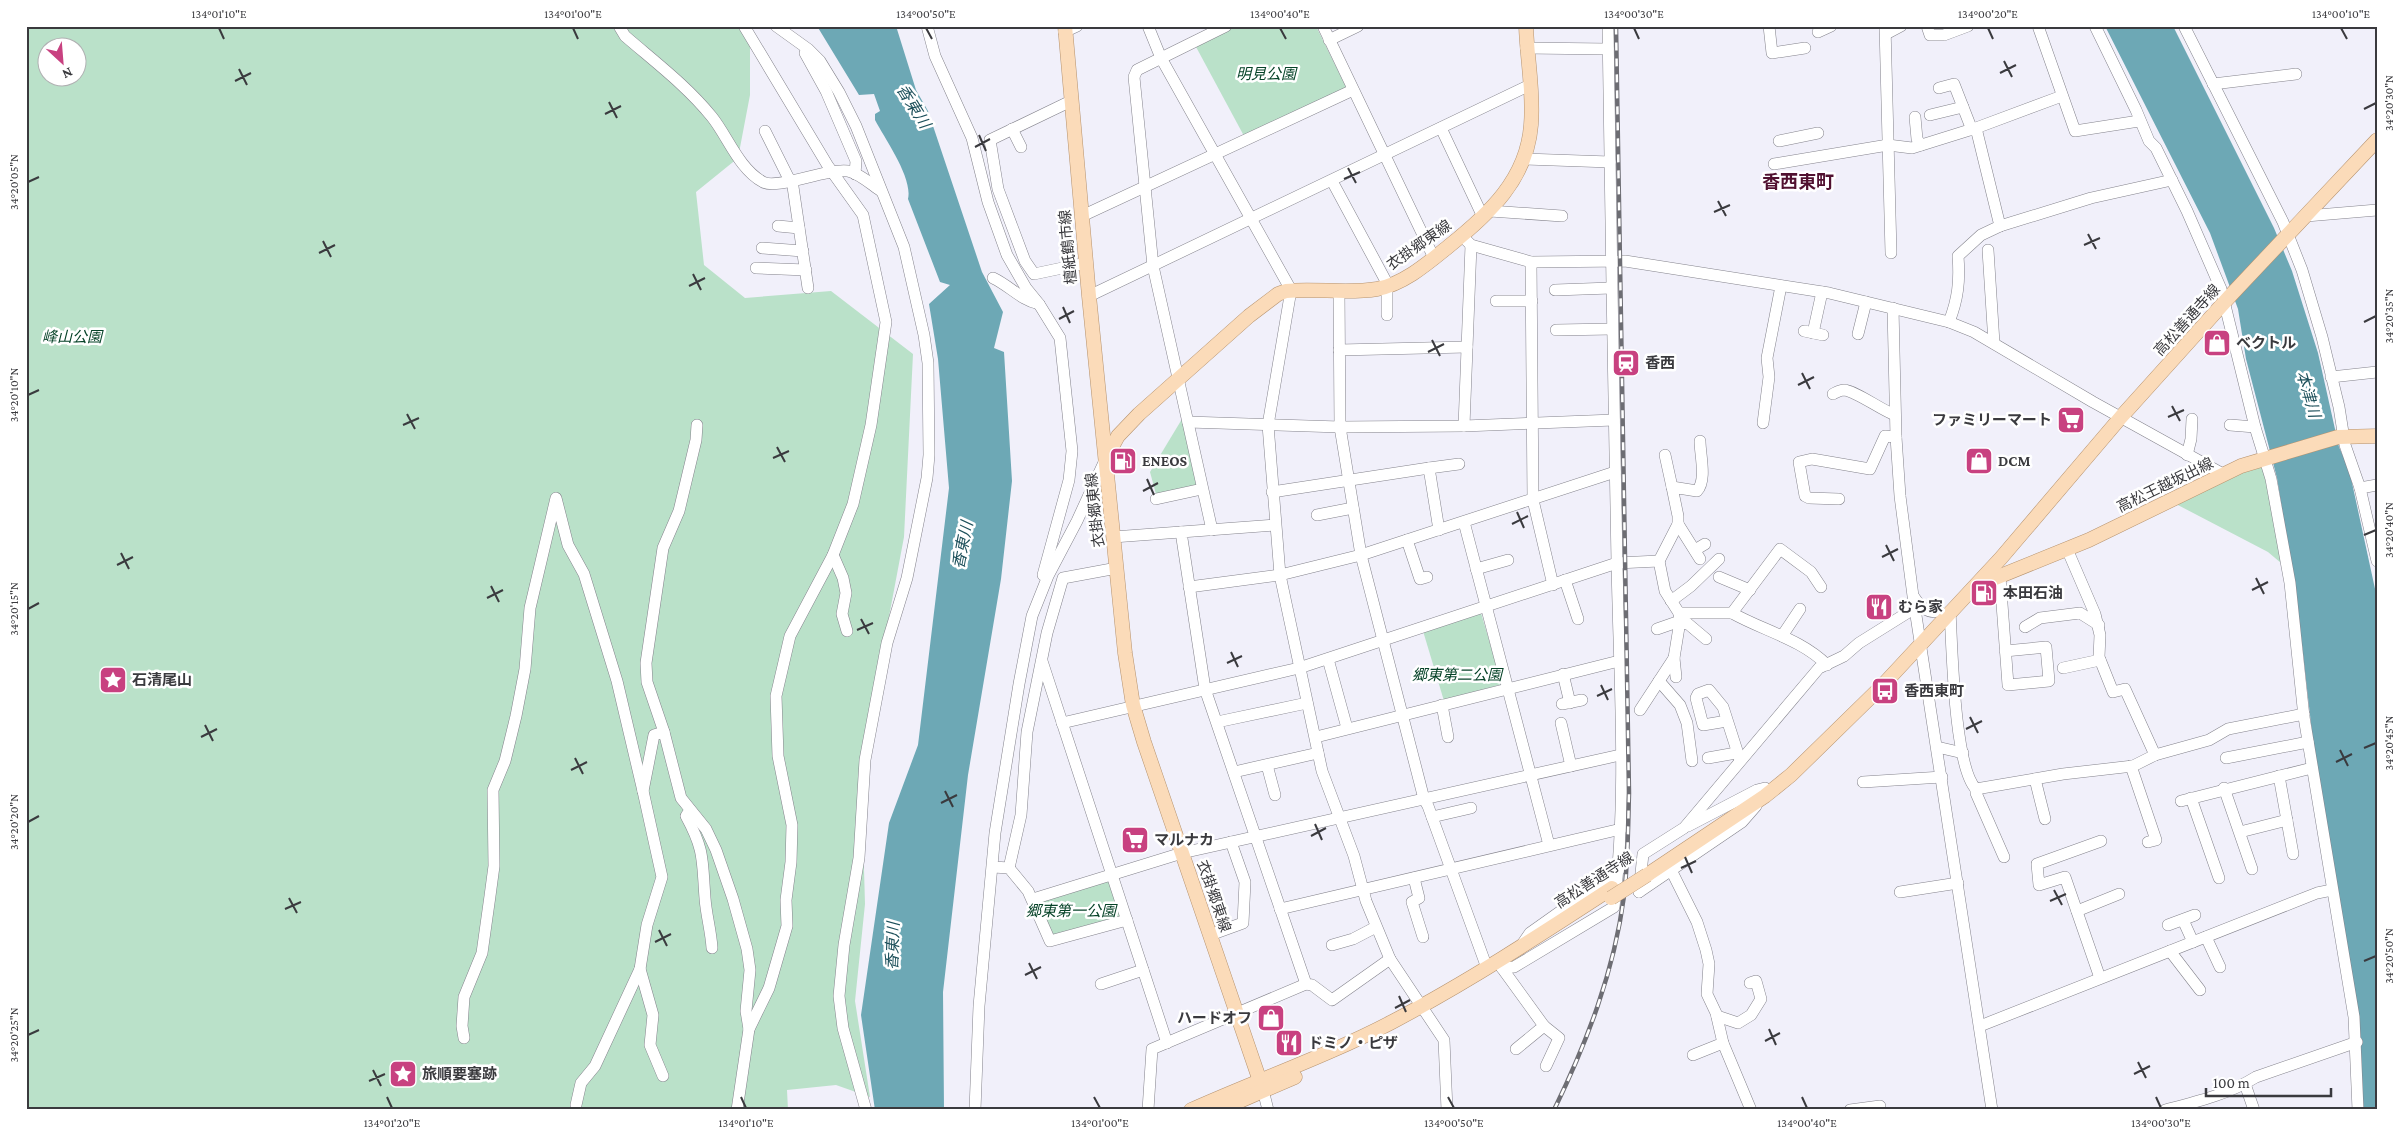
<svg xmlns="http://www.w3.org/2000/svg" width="2403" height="1136" font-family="'Crimson Pro','Noto Sans JP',serif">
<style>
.green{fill:#bae1c9;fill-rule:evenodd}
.water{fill:#6da8b5}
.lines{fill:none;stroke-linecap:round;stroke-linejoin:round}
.minor-casing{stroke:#84838c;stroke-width:12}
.major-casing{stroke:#b6936f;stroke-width:15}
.minor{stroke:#fff;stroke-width:11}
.major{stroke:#fbdbb9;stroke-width:14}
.rail-casing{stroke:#6d6d73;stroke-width:4.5}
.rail{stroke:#fff;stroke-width:2.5;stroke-dasharray:8;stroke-linecap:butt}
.major-bridge-casing{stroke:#b6936f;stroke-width:15;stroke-linecap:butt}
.major-bridge{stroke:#fbdbb9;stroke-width:14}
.ticks{fill:none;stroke:#3a3a3e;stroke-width:2}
.labels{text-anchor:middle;stroke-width:5;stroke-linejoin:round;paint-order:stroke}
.park-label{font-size:15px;font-style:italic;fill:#064328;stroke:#fff}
.street-label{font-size:15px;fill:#3a3a3e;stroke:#fff}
.poi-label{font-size:15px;font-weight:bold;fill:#3a3a3e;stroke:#fff;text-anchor:start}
.water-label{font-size:16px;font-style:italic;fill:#1c4f5a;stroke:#fff}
.quarter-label{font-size:18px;font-weight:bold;fill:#511130;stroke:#fff}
.neatline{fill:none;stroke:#3a3a3e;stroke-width:2}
.ticks-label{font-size:12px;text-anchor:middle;fill:#3a3a3e}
</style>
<rect width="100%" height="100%" fill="#f1f0fa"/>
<g class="green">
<path d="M26,26H750V95L738,158L696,192L704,265L745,298L831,291L913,354L904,537L861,765L865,904L855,1001L870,1097L836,1085L787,1090L788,1110H26ZM48,48H78V78H48Z"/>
<path d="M1234,26H1316L1347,89L1244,136L1195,45Z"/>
<path d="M1182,419L1198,489L1157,498L1150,472Z"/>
<path d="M2264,464L2281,563L2268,552L2174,503L2228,475Z"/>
<path d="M1481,613L1502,684L1444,701L1423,631Z"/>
<path d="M1110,880L1122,916L1053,937L1037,901Z"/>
</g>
<g class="water">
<path d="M817,26H896L916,90L928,111L982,272L1003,312L994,348L1004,352L1012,481L1001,579L968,775L943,992L944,1110H875L861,1015L889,823L918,745L949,488L938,359L929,304L950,285L940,282L908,199C913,178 885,139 875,120V114L880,111L874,94L859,95Z"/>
<path d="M2105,26H2173L2274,228L2292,271L2318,353L2339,447L2349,469L2377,598V1110H2362L2359,1019L2314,750L2297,601L2277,478L2246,359L2238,309L2210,233Z"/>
</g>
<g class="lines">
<g class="minor-casing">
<g id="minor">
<path d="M619,26L625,36C655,62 687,86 712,117C728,137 739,169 763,182C777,190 827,168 848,171C859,173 872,185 881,191"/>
<path d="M776,26L808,49L820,61L839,92L856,126L904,247L924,335L928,363L929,455L927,478L907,578L887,643L865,760L859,858L844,945L839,996L843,1028L866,1110"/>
<path d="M927,26L935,56L972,138L988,202L1007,255L1026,288L1039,304L1060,338L1072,451L1069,480L1043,575"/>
<path d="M1148,26L1161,58L1291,290L1268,425L1280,575L1322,771L1354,856L1366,901L1390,959"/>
<path d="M1323,26L1434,258"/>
<path d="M1769,26L1772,53L1805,48"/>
<path d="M1885,26L1891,253"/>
<path d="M1927,26L1930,35H1944L1968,26"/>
<path d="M2038,26L2075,131L2139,121"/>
<path d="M2095,26L2136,110L2149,141L2156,148L2187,211L2221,289L2255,427L2271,479L2290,583L2304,717L2354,1017L2358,1110"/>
<path d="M2184,26L2283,222L2302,270L2322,337L2339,407L2345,445L2360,488L2377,561"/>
<path d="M1064,32L1077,26"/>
<path d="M1818,32L1831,26"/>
<path d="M1886,34L1901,26"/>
<path d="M1329,40L1358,26"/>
<path d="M1526,48L1608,49"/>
<path d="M805,53L826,91L856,161L855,174"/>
<path d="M2213,84L2296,74"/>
<path d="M1939,88L1954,84L1972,130"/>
<path d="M1071,101L990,140L998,189L1025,261L1034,274L1086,263"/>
<path d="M1930,115L1963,107"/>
<path d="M1915,117L1917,139L1921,145"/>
<path d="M1441,128L1483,217"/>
<path d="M1012,129L1021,147"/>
<path d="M765,131L790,181"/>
<path d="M1779,141L1818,133"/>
<path d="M1525,159L1610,162"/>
<path d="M1774,164L1888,145L1912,148L1976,128L2062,96"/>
<path d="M792,180L808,288"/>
<path d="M1332,181L1388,285"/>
<path d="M1490,211L1562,216"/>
<path d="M1082,216L1353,90"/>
<path d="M2306,216L2377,210"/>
<path d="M778,226L799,228"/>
<path d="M2000,226L2091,198L2172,180"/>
<path d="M1462,236L1471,245L1531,262L1625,261L1829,293L1949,322L1974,332L2093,402L2223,474"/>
<path d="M762,248L803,251"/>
<path d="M1988,250L1994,343"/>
<path d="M1531,262L1533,500L1553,585"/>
<path d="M756,268L806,270"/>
<path d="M993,278C1010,286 1021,300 1039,304"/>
<path d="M1387,286V315"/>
<path d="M1339,290L1340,427L1361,555L1424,799L1428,806L1487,968"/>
<path d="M1555,290L1611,288"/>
<path d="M1089,296L1530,85"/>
<path d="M1496,301H1532"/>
<path d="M1893,308L1896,437L1900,496L1913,596L1992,1110"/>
<path d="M1949,322C1958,299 1960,281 1958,256L1981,235L2000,226L1976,128"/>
<path d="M1556,330L1612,329"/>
<path d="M1804,331L1823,335"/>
<path d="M1813,333L1822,292"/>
<path d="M1858,334L1866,302"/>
<path d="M1339,350L1467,347"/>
<path d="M2331,377L2377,372"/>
<path d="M1833,394C1837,392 1840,390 1844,390C1856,391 1881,410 1895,415"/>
<path d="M1188,422L1340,427L1464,426L1614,420"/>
<path d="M1763,423L1769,377L1767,358L1781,286"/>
<path d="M697,425L696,440L679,511L663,548L646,663L647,682L664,732L681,798L706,829L716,850L733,899L747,949L750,970L746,1011L749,1029"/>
<path d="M2230,425L2255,427"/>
<path d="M1464,426L1471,245"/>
<path d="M1665,455L1672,487"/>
<path d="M2187,455L2191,439L2192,419"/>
<path d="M1429,468L1459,464"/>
<path d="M2360,488L2377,485"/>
<path d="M1272,492L1429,468L1439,530"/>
<path d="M1156,499L1202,489"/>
<path d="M1839,499L1809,498L1805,496L1799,462L1812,459L1870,469L1885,436L1896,437"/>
<path d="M1317,515L1353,508"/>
<path d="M1464,522L1549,845"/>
<path d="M1678,524L1700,559"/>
<path d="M1275,525L1181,532L1205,689L1306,984L1312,985L1332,1000L1390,959L1444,1040L1447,1110"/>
<path d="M1212,530L1153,266L1134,77L1137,70L1226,26"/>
<path d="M1113,537L1181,532"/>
<path d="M1407,540L1420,579L1427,577"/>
<path d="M2067,549L2095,614L2100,635L2099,657L2113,692L2125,689L2155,755"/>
<path d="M1695,550L1705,544"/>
<path d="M833,555L843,578L846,593L842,614L847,631"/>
<path d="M1659,561L1678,524V516L1672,487L1697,491C1707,480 1700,455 1700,441"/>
<path d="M1476,569L1508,560"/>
<path d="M1719,577L1750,590"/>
<path d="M2000,577L2008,685L2049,681L2046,647L2005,651"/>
<path d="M1565,580L1578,619"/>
<path d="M1189,587L1280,575L1361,555L1615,472"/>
<path d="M1914,597C1920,606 1927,614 1939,611"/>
<path d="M1671,601L1691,586L1719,559"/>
<path d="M1950,611C1952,645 1954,767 1976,789L2063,774L2133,766L2155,755L2209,740L2228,729L2304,714"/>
<path d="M1679,613H1732L1780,549L1811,572L1821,587"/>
<path d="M1732,613C1764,631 1801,639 1827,665"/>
<path d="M1680,624L1687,623L1706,639"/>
<path d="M2025,627L2040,618L2080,613L2099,625"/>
<path d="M1657,629L1680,621"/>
<path d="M1782,636L1800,609"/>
<path d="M1328,659L1347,728"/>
<path d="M1042,661L1167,1043"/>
<path d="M2063,668L2100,660"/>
<path d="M1563,674L1570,703"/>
<path d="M1659,681L1680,705L1687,723L1692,761"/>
<path d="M1562,704L1582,700"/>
<path d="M1442,705L1448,737"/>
<path d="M1640,710L1674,658"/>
<path d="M1727,721L1703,725L1696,698L1698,694L1709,690L1723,707L1740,760"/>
<path d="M1217,722L1307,703"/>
<path d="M1062,723L1299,668L1617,563L1659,561L1665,591L1679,613L1680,621L1674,658L1676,677"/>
<path d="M1561,723L1571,766"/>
<path d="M1316,737L1619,661"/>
<path d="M1937,747L1963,753"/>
<path d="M1708,758L1736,753"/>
<path d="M2226,758L2308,742"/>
<path d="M1267,765L1275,795"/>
<path d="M2131,766L2156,840L2148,842"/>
<path d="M1234,772L1318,753"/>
<path d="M2279,776L2293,854"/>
<path d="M2035,779L2045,819"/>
<path d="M1863,782L1942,777"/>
<path d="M2224,788L2252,869"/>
<path d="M1976,789V793L2004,857"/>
<path d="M2191,798L2219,878"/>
<path d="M2181,801L2312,768"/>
<path d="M690,810L686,816C705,851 702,860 705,898C706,914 711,931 712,948"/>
<path d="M1432,817L1471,808"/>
<path d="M1688,826L1757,790L1765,788"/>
<path d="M2240,832L2287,820"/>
<path d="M993,867L1009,868L1028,891L1050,941L1127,920"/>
<path d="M1009,868L1021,815L1027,732L1047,633L1063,578L1117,568"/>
<path d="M1671,870L1697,922L1706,950L1709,964L1707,994L1716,1013L1723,1043L1751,1110"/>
<path d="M1414,878L1419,898L1412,902L1423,937"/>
<path d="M1639,892L1643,854L1684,828L1819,668L1844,656L1859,643L1915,608"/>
<path d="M1639,892L1742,822L1756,806"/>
<path d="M1900,892L1958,883"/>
<path d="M1033,899L1182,853L1620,755"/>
<path d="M1280,909L1621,829"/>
<path d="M2077,911L2119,894"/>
<path d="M2183,920L2193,942"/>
<path d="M2168,925L2195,915"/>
<path d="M1210,935L1243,923L1245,882L1231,842"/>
<path d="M2206,937L2220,967"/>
<path d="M1332,945L1353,939L1376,927"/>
<path d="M1521,946L1530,933L1619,870"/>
<path d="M2170,951L2200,990"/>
<path d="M1502,968L1514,967L1614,907C1628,793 1619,676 1617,562C1613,383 1611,205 1608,26"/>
<path d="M1502,968L1544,1026L1516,1049"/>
<path d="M640,969L653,1015L650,1045L663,1076"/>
<path d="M2100,978L2065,877L2039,885L2037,864L2101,841"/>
<path d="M1101,984L1143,970"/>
<path d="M1717,1016L1738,1023L1751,1015L1761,999L1756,981L1750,983"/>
<path d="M1544,1026L1559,1038L1546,1066"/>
<path d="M1980,1026L2317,893L2332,890"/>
<path d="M464,1038L462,1026L464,997L482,953L490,896L494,866L493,790L505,761L516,716L525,669L530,608L556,498L568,545L584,574L617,681L643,791"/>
<path d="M1693,1055L1723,1043"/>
<path d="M2245,1084L2254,1110"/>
<path d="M1263,1090L1268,1110"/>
<path d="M576,1105L581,1083L595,1066L640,969L647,925L662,877L643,791L654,735L664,732"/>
<path d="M737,1110L749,1029L769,988L787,926L786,900L791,862L792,825L778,756L776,696L790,636L833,555L853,504L871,425L886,322L863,215L828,166L744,26"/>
<path d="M975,1110L979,1006L995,833L1019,684L1032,616L1048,576L1077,521L1106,458"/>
<path d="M1148,1110L1152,1049L1306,984"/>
<path d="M1850,1110L1880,1106"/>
<path d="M2165,1110C2196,1102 2229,1094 2256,1077L2357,1042"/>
</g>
</g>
<g class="major-casing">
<g id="major">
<path d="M1065,26L1089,296L1125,653L1133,705L1144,742L1263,1090"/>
<path d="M1106,458L1118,436L1139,414L1249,316L1278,294L1286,291C1316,288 1347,294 1377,289C1404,284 1428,263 1449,246C1489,214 1527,179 1531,125C1534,92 1527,59 1526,26"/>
<path d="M1978,585L2089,540L2241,466L2338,437L2377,436"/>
<path d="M1647,875L1765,796L1791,775L1882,686L2001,558L2121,417L2230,296L2377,140"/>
<path d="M1191,1110C1258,1080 1327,1056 1392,1022C1468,982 1540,935 1612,888"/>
<path d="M1219,1110L1295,1077"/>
</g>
</g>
<use href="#minor" class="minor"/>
<use href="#major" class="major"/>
<g class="rail-casing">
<path id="rail" d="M1554,1110C1587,1042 1614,972 1624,896C1628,862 1628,828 1629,793L1616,26"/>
</g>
<use href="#rail" class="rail"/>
<g class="major-bridge-casing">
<path id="major-bridge" d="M1611,898L1647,875"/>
</g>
<use href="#major-bridge" class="major-bridge"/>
</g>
<path class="ticks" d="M219,28L224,39M573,28L578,39M926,28L932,39M1280,28L1286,39M1634,28L1639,39M1988,28L1993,39M2341,28L2347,39M2004,61L2012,77M239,69L247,85M2000,73L2016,65M235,81L251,73M609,102L617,118M2364,109L2376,103M605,114L621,106M979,135L986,151M975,147L990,139M1348,168L1356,183M1344,179L1360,172M28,182L39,177M1718,201L1726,216M1714,212L1730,205M2088,234L2096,249M323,241L331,257M2084,245L2100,238M319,253L335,245M693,274L701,290M689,286L705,278M1063,307L1070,323M1059,319L1074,311M2364,322L2376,316M1432,340L1440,356M1428,352L1444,344M1802,373L1810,389M1798,385L1814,377M28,395L39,390M2172,406L2180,421M407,414L415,429M2168,417L2184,410M403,425L419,418M777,447L785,462M773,458L789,451M1147,479L1154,495M1143,491L1158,483M1517,512L1524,528M1512,524L1528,516M2364,535L2376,530M1886,545L1894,561M121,553L129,569M1882,557L1898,549M117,565L133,557M2256,578L2264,594M491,586L499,602M2252,590L2268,582M487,598L503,590M28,609L39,603M861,619L869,634M857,630L873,623M1231,652L1238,667M1227,663L1242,656M1601,685L1608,700M1597,696L1612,689M1970,717L1978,733M205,725L213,741M1966,729L1982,721M201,737L217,729M2364,748L2376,743M2340,750L2348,766M575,758L583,774M2336,762L2352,754M571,770L587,762M945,791L953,807M941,803L957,795M28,822L39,816M1315,824L1322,840M1311,836L1326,828M1685,857L1692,873M1681,868L1696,861M2054,890L2062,905M289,898L297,913M2050,901L2066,894M285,909L301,902M659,930L667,946M655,942L671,934M2364,961L2376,956M1029,963L1037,979M1025,975L1041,967M1399,996L1406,1012M1395,1008L1410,1000M1769,1029L1776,1045M28,1035L39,1030M1765,1041L1780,1033M2138,1062L2146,1078M373,1070L381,1086M2134,1074L2150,1066M369,1081L385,1074M387,1097L392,1108M741,1097L746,1108M1094,1097L1100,1108M1448,1097L1454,1108M1802,1097L1807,1108M2156,1097L2161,1108"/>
<defs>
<g id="shop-square" transform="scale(1.4375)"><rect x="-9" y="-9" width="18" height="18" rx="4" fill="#c84180" stroke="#fff"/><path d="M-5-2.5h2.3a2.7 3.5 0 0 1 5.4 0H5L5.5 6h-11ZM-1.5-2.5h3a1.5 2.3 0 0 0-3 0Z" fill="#fff"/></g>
<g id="station-square" transform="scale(1.4375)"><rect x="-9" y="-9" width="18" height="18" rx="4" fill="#c84180" stroke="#fff"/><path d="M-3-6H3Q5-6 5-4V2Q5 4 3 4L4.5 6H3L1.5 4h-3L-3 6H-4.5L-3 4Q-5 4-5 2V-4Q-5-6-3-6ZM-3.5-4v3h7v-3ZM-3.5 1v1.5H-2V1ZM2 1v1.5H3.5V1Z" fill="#fff"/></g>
<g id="supermarket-square" transform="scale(1.4375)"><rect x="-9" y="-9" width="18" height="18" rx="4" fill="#c84180" stroke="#fff"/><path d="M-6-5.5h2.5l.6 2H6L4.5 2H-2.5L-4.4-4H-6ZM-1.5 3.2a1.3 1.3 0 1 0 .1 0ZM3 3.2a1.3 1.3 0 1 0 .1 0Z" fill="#fff"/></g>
<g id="fuel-square" transform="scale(1.4375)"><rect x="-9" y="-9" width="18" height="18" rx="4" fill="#c84180" stroke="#fff"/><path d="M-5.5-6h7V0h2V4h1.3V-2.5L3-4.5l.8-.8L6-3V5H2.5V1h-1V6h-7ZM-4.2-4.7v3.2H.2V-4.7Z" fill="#fff"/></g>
<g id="restaurant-square" transform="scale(1.4375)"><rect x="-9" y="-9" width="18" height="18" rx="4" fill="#c84180" stroke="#fff"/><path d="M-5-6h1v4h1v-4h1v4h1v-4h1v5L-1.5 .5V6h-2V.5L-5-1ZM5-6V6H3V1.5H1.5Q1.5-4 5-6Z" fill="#fff"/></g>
<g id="sight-square" transform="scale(1.4375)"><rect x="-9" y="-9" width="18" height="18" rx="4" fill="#c84180" stroke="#fff"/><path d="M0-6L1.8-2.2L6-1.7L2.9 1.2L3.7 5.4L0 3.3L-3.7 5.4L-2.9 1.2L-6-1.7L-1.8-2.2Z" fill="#fff"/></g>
<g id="bus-square" transform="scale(1.4375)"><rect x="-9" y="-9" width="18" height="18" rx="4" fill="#c84180" stroke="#fff"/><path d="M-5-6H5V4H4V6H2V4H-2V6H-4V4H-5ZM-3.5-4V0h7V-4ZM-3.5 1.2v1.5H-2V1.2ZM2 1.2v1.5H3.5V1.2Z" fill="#fff"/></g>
</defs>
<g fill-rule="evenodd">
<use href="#shop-square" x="2217" y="343"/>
<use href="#station-square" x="1626" y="363"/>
<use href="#supermarket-square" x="2071" y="420"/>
<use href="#fuel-square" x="1123" y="461"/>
<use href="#shop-square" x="1979" y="461"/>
<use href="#fuel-square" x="1984" y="593"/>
<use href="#restaurant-square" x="1879" y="607"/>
<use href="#sight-square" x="113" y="680"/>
<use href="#bus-square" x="1885" y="691"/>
<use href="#supermarket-square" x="1135" y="840"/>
<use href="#shop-square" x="1271" y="1018"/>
<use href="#restaurant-square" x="1289" y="1043"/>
<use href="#sight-square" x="403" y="1074"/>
</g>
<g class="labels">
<g class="park-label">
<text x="1266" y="79">明見公園</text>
<text x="72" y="342">峰山公園</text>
<text x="1457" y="680">郷東第二公園</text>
<text x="1071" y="916">郷東第一公園</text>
</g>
<g class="street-label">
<text transform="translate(1419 245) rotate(-35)" y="5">衣掛郷東線</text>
<text transform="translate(1068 247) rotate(-95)" y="5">檀紙鶴市線</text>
<text transform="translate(2187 320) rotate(-48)" y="5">高松善通寺線</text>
<text transform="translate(2165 485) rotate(-26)" y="5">高松王越坂出線</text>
<text transform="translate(1095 510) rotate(-96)" y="5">衣掛郷東線</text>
<text transform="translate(1594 880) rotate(-33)" y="5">高松善通寺線</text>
<text transform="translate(1214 896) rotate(71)" y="5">衣掛郷東線</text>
</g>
<g class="poi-label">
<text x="2236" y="348">ベクトル</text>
<text x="1645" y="368">香西</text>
<text x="2052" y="425" text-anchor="end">ファミリーマート</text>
<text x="1142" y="466">ENEOS</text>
<text x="1998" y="466">DCM</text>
<text x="2003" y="598">本田石油</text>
<text x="1898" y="612">むら家</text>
<text x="132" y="685">石清尾山</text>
<text x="1904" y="696">香西東町</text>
<text x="1154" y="845">マルナカ</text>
<text x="1252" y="1023" text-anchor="end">ハードオフ</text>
<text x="1308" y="1048">ドミノ・ピザ</text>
<text x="422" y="1079">旅順要塞跡</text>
</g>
<g class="water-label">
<text transform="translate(914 106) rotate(58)" y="6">香東川</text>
<text transform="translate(2309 394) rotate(74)" y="6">本津川</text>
<text transform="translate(962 545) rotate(-79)" y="6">香東川</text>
<text transform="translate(892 946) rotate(-88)" y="6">香東川</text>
</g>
<g class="quarter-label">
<text x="1798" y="188">香西東町</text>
</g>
</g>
<rect width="2403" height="1136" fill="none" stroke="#ffffff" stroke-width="55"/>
<g transform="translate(62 62) rotate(154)"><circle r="24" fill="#ffffff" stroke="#b0b0b2"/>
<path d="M0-4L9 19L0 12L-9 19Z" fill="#c84180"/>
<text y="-8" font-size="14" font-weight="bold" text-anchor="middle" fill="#3a3a3e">N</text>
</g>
<path d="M2206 1088v8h125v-8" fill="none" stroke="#3a3a3e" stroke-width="2.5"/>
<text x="2213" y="1088" font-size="15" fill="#3a3a3e" stroke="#ffffff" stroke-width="4" paint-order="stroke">100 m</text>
<rect x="28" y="28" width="2348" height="1080" class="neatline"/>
<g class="ticks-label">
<text x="219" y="18">134°01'10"E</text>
<text x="573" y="18">134°01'00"E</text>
<text x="926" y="18">134°00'50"E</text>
<text x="1280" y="18">134°00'40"E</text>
<text x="1634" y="18">134°00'30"E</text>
<text x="1988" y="18">134°00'20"E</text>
<text x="2341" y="18">134°00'10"E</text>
<text transform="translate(2389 103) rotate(-90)" y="4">34°20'30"N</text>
<text transform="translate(14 182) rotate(-90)" y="4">34°20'05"N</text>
<text transform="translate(2389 316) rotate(-90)" y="4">34°20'35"N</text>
<text transform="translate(14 395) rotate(-90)" y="4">34°20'10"N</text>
<text transform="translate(2389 530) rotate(-90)" y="4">34°20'40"N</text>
<text transform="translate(14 609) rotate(-90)" y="4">34°20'15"N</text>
<text transform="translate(2389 743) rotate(-90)" y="4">34°20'45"N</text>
<text transform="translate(14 822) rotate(-90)" y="4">34°20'20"N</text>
<text transform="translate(2389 956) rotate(-90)" y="4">34°20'50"N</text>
<text transform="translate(14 1035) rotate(-90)" y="4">34°20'25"N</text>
<text x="392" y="1127">134°01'20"E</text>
<text x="746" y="1127">134°01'10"E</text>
<text x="1100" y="1127">134°01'00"E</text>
<text x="1454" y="1127">134°00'50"E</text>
<text x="1807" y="1127">134°00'40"E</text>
<text x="2161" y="1127">134°00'30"E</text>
</g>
</svg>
